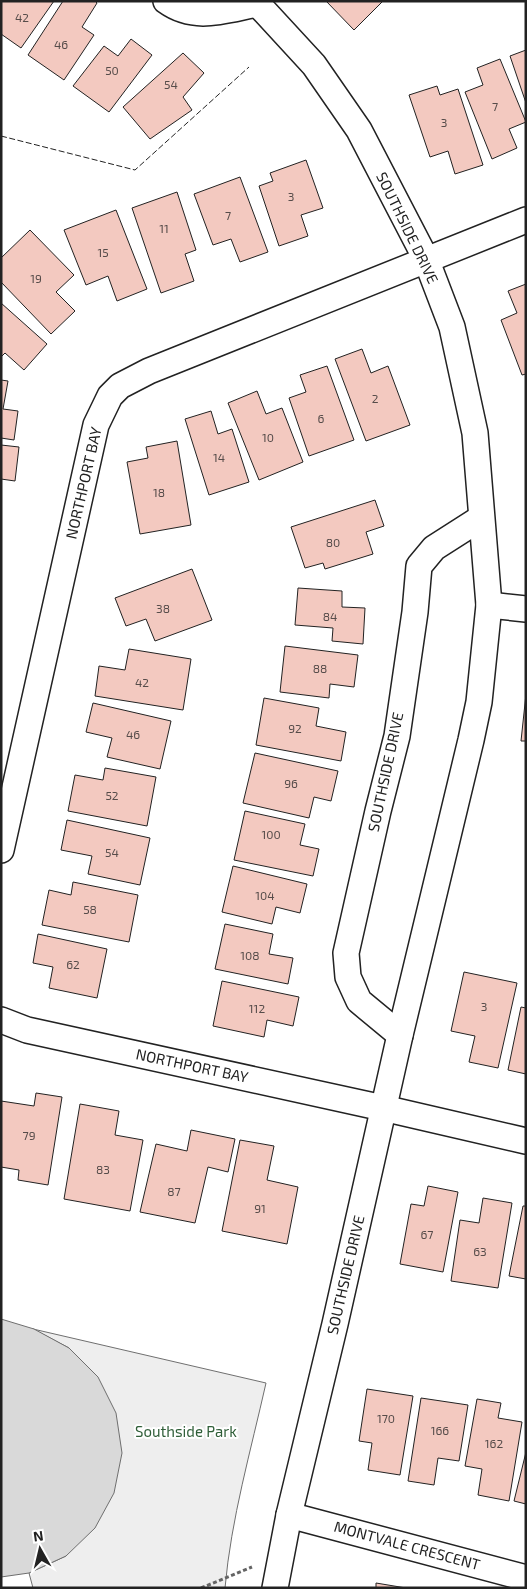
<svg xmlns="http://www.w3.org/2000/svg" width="527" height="1589" font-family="'Exo 2',sans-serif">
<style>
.green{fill:#eee;stroke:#6f6f6f}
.water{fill:#d9d9d9;stroke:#6f6f6f}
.building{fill:#f3c9c0;stroke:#222}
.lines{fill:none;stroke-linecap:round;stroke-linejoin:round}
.minor-casing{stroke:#222;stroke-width:28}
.path{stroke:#646464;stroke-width:3;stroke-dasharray:4 2.5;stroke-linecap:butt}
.minor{stroke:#fff;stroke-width:25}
.fence{stroke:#222;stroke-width:1;stroke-dasharray:6 2.5;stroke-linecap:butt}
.labels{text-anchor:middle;stroke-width:4;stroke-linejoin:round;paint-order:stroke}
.number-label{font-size:12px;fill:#564c4a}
.street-label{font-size:15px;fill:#222;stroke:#fff}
.park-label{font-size:15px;fill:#2f5e38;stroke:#fff}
</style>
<rect width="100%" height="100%" fill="#fff"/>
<path class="green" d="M33,1329L266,1383C251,1450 231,1519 225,1588H33L29,1573L66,1556L69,1348Z"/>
<path class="water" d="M1,1319L34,1329L69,1348L98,1377L116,1413L122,1453L114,1493L95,1528L66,1556L29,1573L1,1577Z"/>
<g class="building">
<path d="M1,1H54L21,48L1,34Z"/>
<path d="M63,1H95L97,3L82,27L94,35L64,80L28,55Z"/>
<path d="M326,1H383L354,30Z"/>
<path d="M131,39L152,55L109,112L73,86L104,46L118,56Z"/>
<path d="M526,50V103L510,56Z"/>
<path d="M183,53L204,73L183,97L192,110L150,139L123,107Z"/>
<path d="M500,59L526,122L509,129L517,148L492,159L465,92L483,85L477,68Z"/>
<path d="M437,86L440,95L458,89L483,165L455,174L448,151L430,157L409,95Z"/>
<path d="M306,160L323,208L301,215L308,236L279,246L259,186L273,181L270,173Z"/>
<path d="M240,177L268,252L240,262L231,239L213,245L194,194Z"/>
<path d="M177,192L196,250L185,254L194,281L161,293L132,208Z"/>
<path d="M116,210L147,289L117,301L108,276L86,285L64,230Z"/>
<path d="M30,230L74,275L56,292L75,311L51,334L1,282V258Z"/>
<path d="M526,284V374L522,375L501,320L517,313L508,291Z"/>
<path d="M1,303L47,344L24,370L5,353L1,357Z"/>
<path d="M362,349L371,373L388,366L410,425L366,441L335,359Z"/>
<path d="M327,366L354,440L309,456L289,398L306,392L300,375Z"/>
<path d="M1,380L8,381L3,409L18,411L14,440L1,438Z"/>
<path d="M257,391L266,414L282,408L303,462L259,480L228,403Z"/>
<path d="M211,411L218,434L232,429L249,482L209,495L185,419Z"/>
<path d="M177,441L191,525L140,534L127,462L148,458L146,447Z"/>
<path d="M1,445L19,447L15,481L1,479Z"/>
<path d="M375,500L384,526L366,532L373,554L325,569L323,563L305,568L291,527Z"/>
<path d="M192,569L212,620L155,641L146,619L126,626L115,598Z"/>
<path d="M298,588L342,591V607L365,608L363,644L332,641L333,628L295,625Z"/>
<path d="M285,646L358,655L354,687L330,684L329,698L280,692Z"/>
<path d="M129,649L191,659L183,710L95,696L99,666L125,670Z"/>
<path d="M526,694V741H521Z"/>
<path d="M264,698L319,708L316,726L346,732L341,761L256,745Z"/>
<path d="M93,703L171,721L160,769L107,757L112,738L86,732Z"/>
<path d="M255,753L338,771L331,801L314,797L309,818L243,803Z"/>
<path d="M105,768L156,777L147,826L68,811L75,775L103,780Z"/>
<path d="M245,811L305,824L300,845L319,849L313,876L234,860Z"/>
<path d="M67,820L150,838L140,885L88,874L92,856L61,850Z"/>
<path d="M233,866L307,884L300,913L276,907L272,924L222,912Z"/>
<path d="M73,882L138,895L129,942L42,925L49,890L71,895Z"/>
<path d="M225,924L273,934L269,954L293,958L288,984L215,969Z"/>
<path d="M38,934L107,949L97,998L49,988L53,967L33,963Z"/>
<path d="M464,972L517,983L498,1068L469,1062L475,1036L451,1031Z"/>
<path d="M222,981L299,997L293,1026L267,1020L264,1037L213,1026Z"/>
<path d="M521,1007L526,1008V1074L508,1070Z"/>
<path d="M36,1093L62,1097L48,1185L18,1180L19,1170L1,1167V1101L34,1106Z"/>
<path d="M80,1104L119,1111L115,1135L143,1140L130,1211L64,1199Z"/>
<path d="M191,1130L235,1139L228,1172L208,1167L195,1223L140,1212L156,1144L187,1151Z"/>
<path d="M240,1140L274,1146L267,1180L298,1187L287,1244L222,1231Z"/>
<path d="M428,1186L458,1192L443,1272L400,1264L411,1204L424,1206Z"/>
<path d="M483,1198L512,1203L498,1288L451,1281L460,1220L479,1223Z"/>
<path d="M523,1206H526V1279L509,1276Z"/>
<path d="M367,1389L413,1396L400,1475L368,1470L372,1443L359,1441Z"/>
<path d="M421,1398L468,1405L459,1461L438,1458L434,1485L408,1481Z"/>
<path d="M477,1399L501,1403L498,1418L522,1422L509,1501L478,1495L482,1469L465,1466Z"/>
<path d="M526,1452V1504L514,1501Z"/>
<path d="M376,1583L406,1588H376Z"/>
</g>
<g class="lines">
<g class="minor-casing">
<g id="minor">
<path d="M166,1C195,22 225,10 257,4"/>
<path d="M255,1L314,65L359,130L426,259L452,327L475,433L489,605L479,702L471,740L400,1035L335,1324L289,1515L275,1588"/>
<path d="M489,605L526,609"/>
<path d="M1,850L96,425L110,396L120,386L149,371L526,220"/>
<path d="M1,1020L27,1030L383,1108L526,1141"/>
<path d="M400,1035L359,1001L348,977L346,953L378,811L397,736L415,612L419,566L434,548L481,518"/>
<path d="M289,1515L526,1578"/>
</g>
</g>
<path class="path" d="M201,1588L252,1567"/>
<use href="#minor" class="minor"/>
<path class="fence" d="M1,136L135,170L249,67"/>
</g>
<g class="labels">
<g class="number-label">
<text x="22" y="22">42</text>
<text x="61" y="49">46</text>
<text x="112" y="75">50</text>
<text x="171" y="89">54</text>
<text x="495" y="111">7</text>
<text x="444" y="127">3</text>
<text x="291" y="201">3</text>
<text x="228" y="220">7</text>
<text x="164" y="233">11</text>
<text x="103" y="257">15</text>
<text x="36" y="283">19</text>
<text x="375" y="403">2</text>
<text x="321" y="423">6</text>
<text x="268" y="442">10</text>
<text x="219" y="462">14</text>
<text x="159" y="497">18</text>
<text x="333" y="547">80</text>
<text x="163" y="613">38</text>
<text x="330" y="621">84</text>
<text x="320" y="673">88</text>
<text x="142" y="687">42</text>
<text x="295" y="733">92</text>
<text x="133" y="739">46</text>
<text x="291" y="788">96</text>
<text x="112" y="800">52</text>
<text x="271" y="839">100</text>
<text x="112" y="857">54</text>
<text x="265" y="900">104</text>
<text x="90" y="914">58</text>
<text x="250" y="960">108</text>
<text x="73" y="969">62</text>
<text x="484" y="1011">3</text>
<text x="257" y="1013">112</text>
<text x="29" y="1140">79</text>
<text x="103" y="1174">83</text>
<text x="174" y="1196">87</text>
<text x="260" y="1213">91</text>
<text x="427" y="1239">67</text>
<text x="480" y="1256">63</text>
<text x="386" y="1423">170</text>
<text x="440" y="1435">166</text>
<text x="494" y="1448">162</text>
</g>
<g class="street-label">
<text transform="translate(407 228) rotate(64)" y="5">SOUTHSIDE DRIVE</text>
<text transform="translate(84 483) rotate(-77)" y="5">NORTHPORT BAY</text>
<text transform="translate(386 772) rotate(-78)" y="5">SOUTHSIDE DRIVE</text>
<text transform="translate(192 1066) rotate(12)" y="5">NORTHPORT BAY</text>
<text transform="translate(346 1275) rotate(-77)" y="5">SOUTHSIDE DRIVE</text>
<text transform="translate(407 1546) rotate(15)" y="5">MONTVALE CRESCENT</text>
</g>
<g class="park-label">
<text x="186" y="1437">Southside Park</text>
</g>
</g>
<rect width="527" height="1589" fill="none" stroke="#222222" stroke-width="5"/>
<g transform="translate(40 1549) rotate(352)" stroke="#ffffff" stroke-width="4" paint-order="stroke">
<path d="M0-4L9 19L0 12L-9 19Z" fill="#222222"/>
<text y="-8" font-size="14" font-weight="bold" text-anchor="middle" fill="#222222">N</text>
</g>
</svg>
